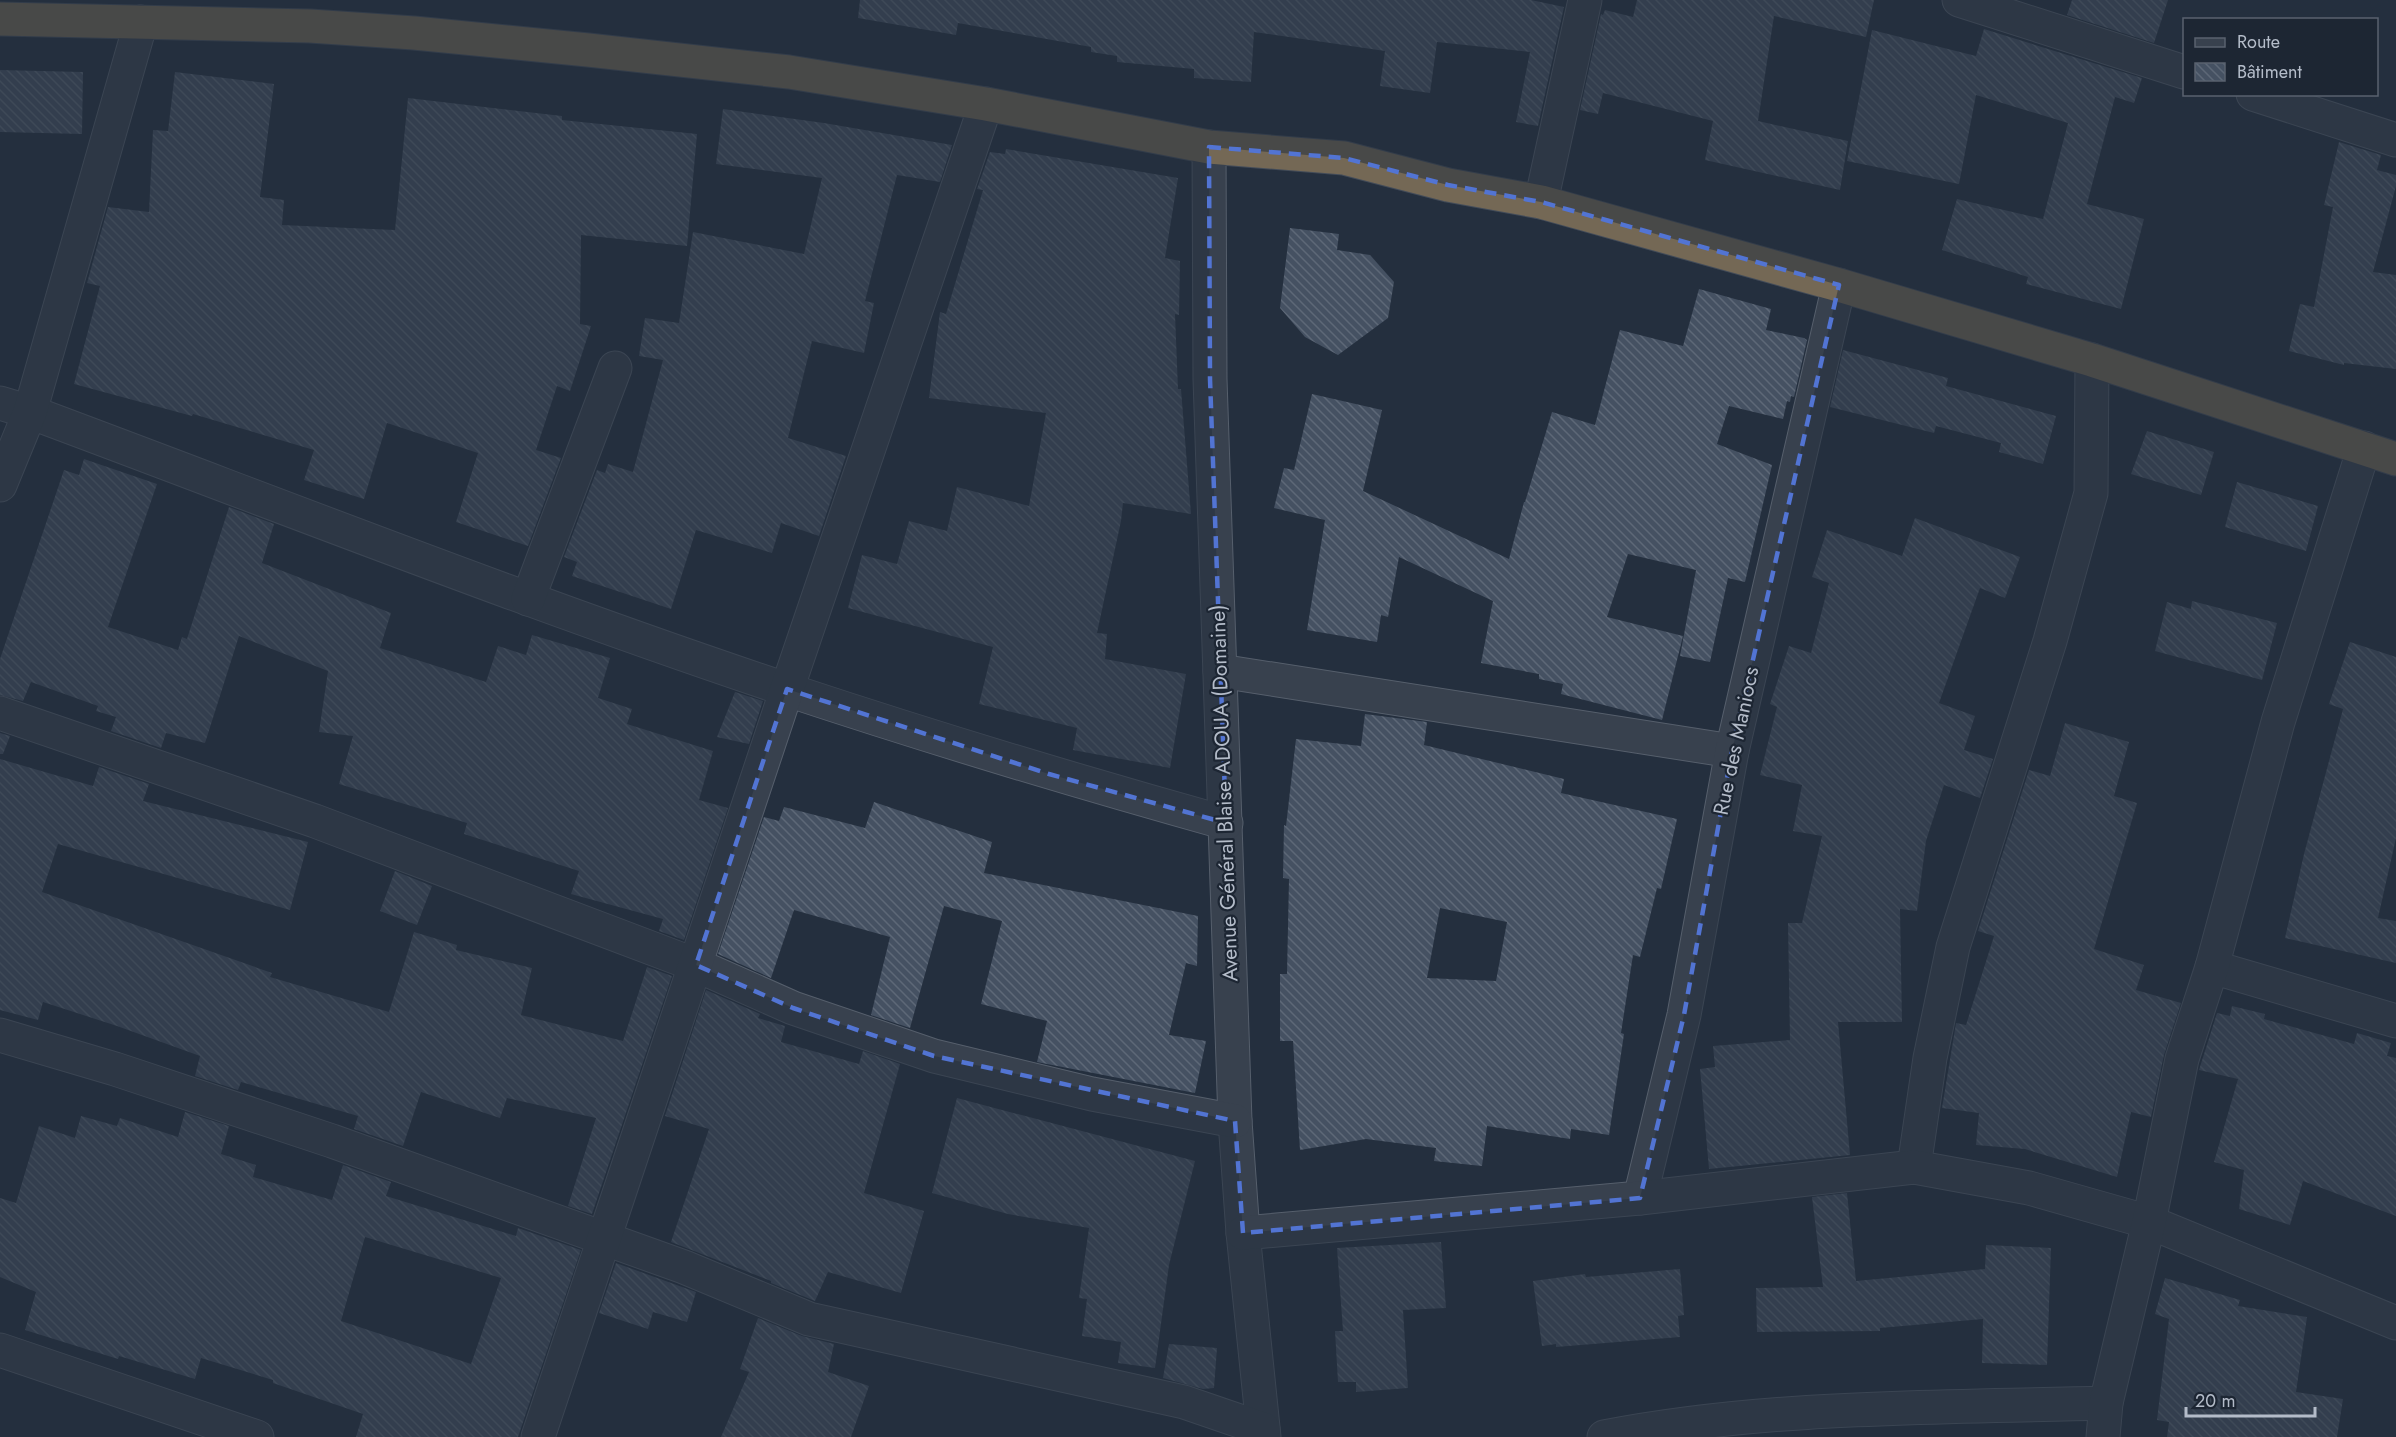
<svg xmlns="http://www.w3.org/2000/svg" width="2396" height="1437" font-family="Jost,sans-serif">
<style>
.building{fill:url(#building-back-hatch);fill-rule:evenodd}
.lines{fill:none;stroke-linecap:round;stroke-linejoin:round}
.minor-casing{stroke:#565f6c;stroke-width:35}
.highway-casing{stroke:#434c59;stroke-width:35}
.minor{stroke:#38414e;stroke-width:33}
.highway{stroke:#746855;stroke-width:33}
.marked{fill:none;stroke:#5274d3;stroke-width:4.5;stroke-dasharray:12 8;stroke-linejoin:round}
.labels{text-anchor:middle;stroke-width:4.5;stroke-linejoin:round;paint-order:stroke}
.street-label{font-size:21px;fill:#b4bcc9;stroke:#1d2633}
</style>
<defs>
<pattern id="building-back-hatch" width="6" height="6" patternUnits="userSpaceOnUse" patternTransform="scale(1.5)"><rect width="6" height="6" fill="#455162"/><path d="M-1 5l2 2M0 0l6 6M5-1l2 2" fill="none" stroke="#5d6877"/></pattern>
</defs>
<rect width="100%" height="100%" fill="#242f3e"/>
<g class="building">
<path d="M860,0H1531L1564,7L1538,126L1516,122L1530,52L1437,42L1430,93L1380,86L1385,51L1254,32L1251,82L1194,78V69L1117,62V56L1091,52V47L958,23L956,35L858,18Z"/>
<path d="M1637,0H1874L1866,37L1774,16L1758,121L1848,141L1840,190L1705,160L1713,121L1603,93L1598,114L1580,110L1601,14L1603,15L1605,10L1633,17Z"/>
<path d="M2072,0H2168L2154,43L2067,15Z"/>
<path d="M1984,29L2142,78L2134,103L2115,97L2087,204L2144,219L2121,309L2026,284L2028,277L1942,250L1957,199L2043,219L2068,123L1976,95L1959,184L1847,161L1872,30L1976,56Z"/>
<path d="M0,70L83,72L82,134L0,132Z"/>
<path d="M175,72L274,84L260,197L284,200L282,225L395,230L408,98L562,116V120L697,134L687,246L581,235L580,324L591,326L570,391L557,386L536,450L561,458L528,546L456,522L478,453L387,423L364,499L304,480L314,450L193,414L192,416L74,384L100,286L87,283L108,207L149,212L153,130L168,131Z"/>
<path d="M723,109L824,123L952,145L940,182L897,175L865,301L874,303L864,353L812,341L788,438L846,456L819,536L781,523L772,553L696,530L671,609L572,576L577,562L564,557L597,470L605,473L608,464L633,472L663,360L639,356L645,318L679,323L693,232L804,254L822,178L716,164Z"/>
<path d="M2339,142L2381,155L2377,170L2396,175V186L2373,272L2396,275V369L2344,363V365L2289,351L2300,304L2314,307L2333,207L2324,205Z"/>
<path d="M1006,149L1178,178L1165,258L1180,261L1179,315L1175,314L1178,389H1181L1191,514L1123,503L1121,521L1097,633L1107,634L1105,659L1186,674L1170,768L1073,750L1077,728L979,704L993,647L848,608L862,555L897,564L909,521L947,531L957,487L1029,506L1046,413L929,398L940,312L946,314L983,190L977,189L990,152L1005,154Z"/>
<path d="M1290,228L1339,234L1337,250L1370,255L1394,282L1388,318L1338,355L1305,337L1280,308Z"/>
<path d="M1699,289L1771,309L1766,330L1804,338L1807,340L1794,397L1791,396L1790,402L1787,401L1783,419L1729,406L1717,444L1772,465L1745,582L1728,578L1710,662L1680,656L1696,570L1628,554L1607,617L1683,636L1662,720L1561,694L1563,684L1539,679V674L1481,663L1493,601L1399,557L1388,617L1381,615L1377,642L1307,630L1325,520L1274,508L1284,468L1294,470L1312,394L1382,410L1363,491L1509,559L1524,502H1525L1552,412L1595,425L1620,330L1683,346Z"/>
<path d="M1843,350L1948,378L1946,386L2056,416L2043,464L1999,452L2001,443L1936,426L1934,433L1830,407Z"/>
<path d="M2147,431L2214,452L2201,495L2131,474Z"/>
<path d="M84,459L157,484L108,627L178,650L182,637L187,639L229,507L274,524L262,563L391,613L380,648L486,682L498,646L526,655L532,635L610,658L598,698L632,709L627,724L713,751L699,800L728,808L684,940L659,931L663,919L571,894L579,871L464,834L467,823L339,784L353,736L319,732L328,671L239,636L205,743L166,733L161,748L111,731L116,717L96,711L98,706L31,682L23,701L0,695V659L64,470L79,475Z"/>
<path d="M2237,482L2318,506L2306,551L2225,527Z"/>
<path d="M1915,518L2020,557L2005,598L1980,588L1939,703L1975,716L1964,750L1993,759L1980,798L1944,785L1926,841L1917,911L1900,909L1902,1022H1838L1850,1155L1709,1169L1700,1069L1715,1067L1713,1046L1790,1040L1788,923H1802L1822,836L1793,831L1802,785L1760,775L1777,707L1770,704L1789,646L1811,653L1829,583L1812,577L1827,530L1902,556Z"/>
<path d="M2192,601L2277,623L2262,680L2155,651L2167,602L2191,609Z"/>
<path d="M2350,642L2396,657V838L2378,918L2396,921V963L2285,938L2304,854L2343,709L2329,704Z"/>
<path d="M735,692L763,701L749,744L717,737Z"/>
<path d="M1365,714L1427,722L1424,745L1564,779L1561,793L1677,819L1661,889L1657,888L1640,957L1633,955L1621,1033L1624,1034L1609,1135L1571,1129L1570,1139L1487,1126L1482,1166L1434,1161L1436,1148L1366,1139L1300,1150L1293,1041H1280V974H1287L1289,879L1283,878L1284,825L1286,826L1296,739L1361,746ZM1440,908L1507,922L1496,981L1427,978Z"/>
<path d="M2065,723L2129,742L2114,796L2137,803L2094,949L2144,965L2136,990L2181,1003L2164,1055L2151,1117L2131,1112L2117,1177L2025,1149L1976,1145L1979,1113L1942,1108L1956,1023L1966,1025L1994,936L1978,931L2029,770L2050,776Z"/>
<path d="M0,733L10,736L3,754H0Z"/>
<path d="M0,759L93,786L99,767L149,784L143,801L308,842L290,910L58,844L42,892L272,973L270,977L389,1012L414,932L457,945L456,950L532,968L521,1015L623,1041L647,967L672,976L592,1214L568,1206L596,1118L507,1098L500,1118L421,1092L403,1146L354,1129L358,1116L241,1082L238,1090L195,1076L200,1056L117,1026L43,1002L38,1020L0,1010Z"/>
<path d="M874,802L992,842L984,873L1198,916L1197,966L1186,963L1169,1035L1206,1041L1195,1093L1037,1062L1047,1021L981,1004L1002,921L944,906L910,1028L871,1015L890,937L794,910L771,978L718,954L764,817L779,821L784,807L865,828Z"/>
<path d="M395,871L432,886L417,925L380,911Z"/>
<path d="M706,990L760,1014L758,1018L785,1026L781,1042L859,1064L863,1051L900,1064L864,1193L924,1211L901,1293L828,1272L815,1301L771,1283V1281L671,1242L709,1129L665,1116Z"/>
<path d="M2232,1006L2265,1014L2264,1019L2354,1044L2357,1033L2391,1043L2387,1056L2396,1058V1216L2303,1181L2290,1225L2239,1209L2244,1170L2214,1162L2238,1079L2199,1070L2217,1013L2230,1016Z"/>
<path d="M957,1098L1195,1161L1169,1265L1155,1368L1118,1363L1121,1342L1082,1336L1087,1299L1079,1298L1089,1228L1008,1214L932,1193Z"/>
<path d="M185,1112L229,1126L221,1154L256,1165L253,1177L332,1200L343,1165L391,1182L386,1196L516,1236L518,1228L581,1250L518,1437H356L363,1414L273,1383V1380L201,1358L195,1379L119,1356L118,1359L25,1330L36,1292L0,1277V1198L16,1203L39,1126L75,1138L81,1116L117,1126L120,1118L178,1137ZM365,1237L501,1278L471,1364L341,1321Z"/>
<path d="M1847,1193L1856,1281L1985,1269L1986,1245L2051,1248L2047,1365L1982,1363L1983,1319L1880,1328V1331L1757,1332L1756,1288L1823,1287L1812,1197Z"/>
<path d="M1441,1242L1446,1308L1403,1310L1408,1388L1356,1392V1382H1338L1335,1331H1343L1337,1248Z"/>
<path d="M616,1263L696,1292L687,1322L653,1312L648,1329L599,1313Z"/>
<path d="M1680,1269L1684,1315L1678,1316L1680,1337L1556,1347V1344L1542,1346L1533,1281L1585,1274L1586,1277Z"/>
<path d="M2165,1278L2240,1300L2238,1306L2307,1317L2296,1392L2343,1399L2337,1437H2167L2169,1422L2157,1420L2169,1319L2155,1314Z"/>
<path d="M758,1318L802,1336L834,1344L828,1372L869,1386L851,1437H721L749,1372L740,1369Z"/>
<path d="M1169,1344L1217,1348L1214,1388L1203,1389L1163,1378Z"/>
</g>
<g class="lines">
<g class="minor-casing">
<g id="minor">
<path d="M1959,0L2184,72"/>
<path d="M2253,94L2396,140"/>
<path d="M1209,147L1210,379L1235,1121L1243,1233L1264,1437"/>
<path d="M1541,202L1585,0"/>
<path d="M0,403L30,412C282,506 533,605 788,690C933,738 1079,782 1226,823"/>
<path d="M0,485L30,412L141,22"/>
<path d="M528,599L615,368"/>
<path d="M1220,671L1732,751"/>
<path d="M0,713L315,821L696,965L793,1008L934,1056L1092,1094L1235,1121"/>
<path d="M2212,967L2396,1021"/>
<path d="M0,1035L115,1069L332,1141L684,1267L809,1319L1184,1402L1263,1429"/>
<path d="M1914,1167L1930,1058L1953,947L2050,641L2091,493L2092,360"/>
<path d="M1640,1198L1684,1015L1732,751L1839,285"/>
<path d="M1243,1233L1640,1198L1914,1167L2029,1188L2149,1222L2396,1323"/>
<path d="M0,1350L257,1437"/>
<path d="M538,1437L787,689L986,104"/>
<path d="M1604,1437C1769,1405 1938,1408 2106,1403"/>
<path d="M2103,1437L2106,1403L2149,1222L2182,1059L2212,967L2278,722L2364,448"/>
</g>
</g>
<g class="highway-casing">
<path id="highway" d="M0,19L310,26L414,33L588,50L789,72L986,104L1209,147L1344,158L1448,185L1541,202L1839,285L2092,360L2396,459"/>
</g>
<use href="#minor" class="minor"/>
<use href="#highway" class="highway"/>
</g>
<path d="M0 0H2396V1437H0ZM1209,147L1344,158L1448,185L1541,202L1839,285L1732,751L1684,1015L1640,1198L1243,1233L1235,1121L934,1056L793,1008L696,965L787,689L1049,774L1226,823L1210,379Z" fill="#242f3e" fill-opacity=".55" fill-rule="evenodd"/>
<path class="marked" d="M1209,147L1344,158L1448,185L1541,202L1839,285L1732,751L1684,1015L1640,1198L1243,1233L1235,1121L934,1056L793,1008L696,965L787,689L1049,774L1226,823L1210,379Z"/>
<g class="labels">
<g class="street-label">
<text transform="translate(1736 741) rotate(-78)" y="7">Rue des Maniocs</text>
<text transform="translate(1224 793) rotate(-92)" y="7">Avenue Général Blaise ADOUA (Domaine)</text>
</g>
</g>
<rect x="2183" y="18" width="195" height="78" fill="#1d2633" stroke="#59626f" stroke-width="1.5"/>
<rect x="2195" y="38" width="30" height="9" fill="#38414e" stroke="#59626f" stroke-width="1.5"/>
<text x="2237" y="48" font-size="18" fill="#b4bcc9">Route</text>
<rect x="2195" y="63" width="30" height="18" fill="url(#building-back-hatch)" stroke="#59626f" stroke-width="1.5"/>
<text x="2237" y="78" font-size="18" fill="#b4bcc9">Bâtiment</text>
<path d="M2186 1407v9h129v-9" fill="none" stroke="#b4bcc9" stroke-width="3"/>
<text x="2195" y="1407" font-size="18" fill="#b4bcc9" stroke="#1d2633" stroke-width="4.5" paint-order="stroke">20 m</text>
</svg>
